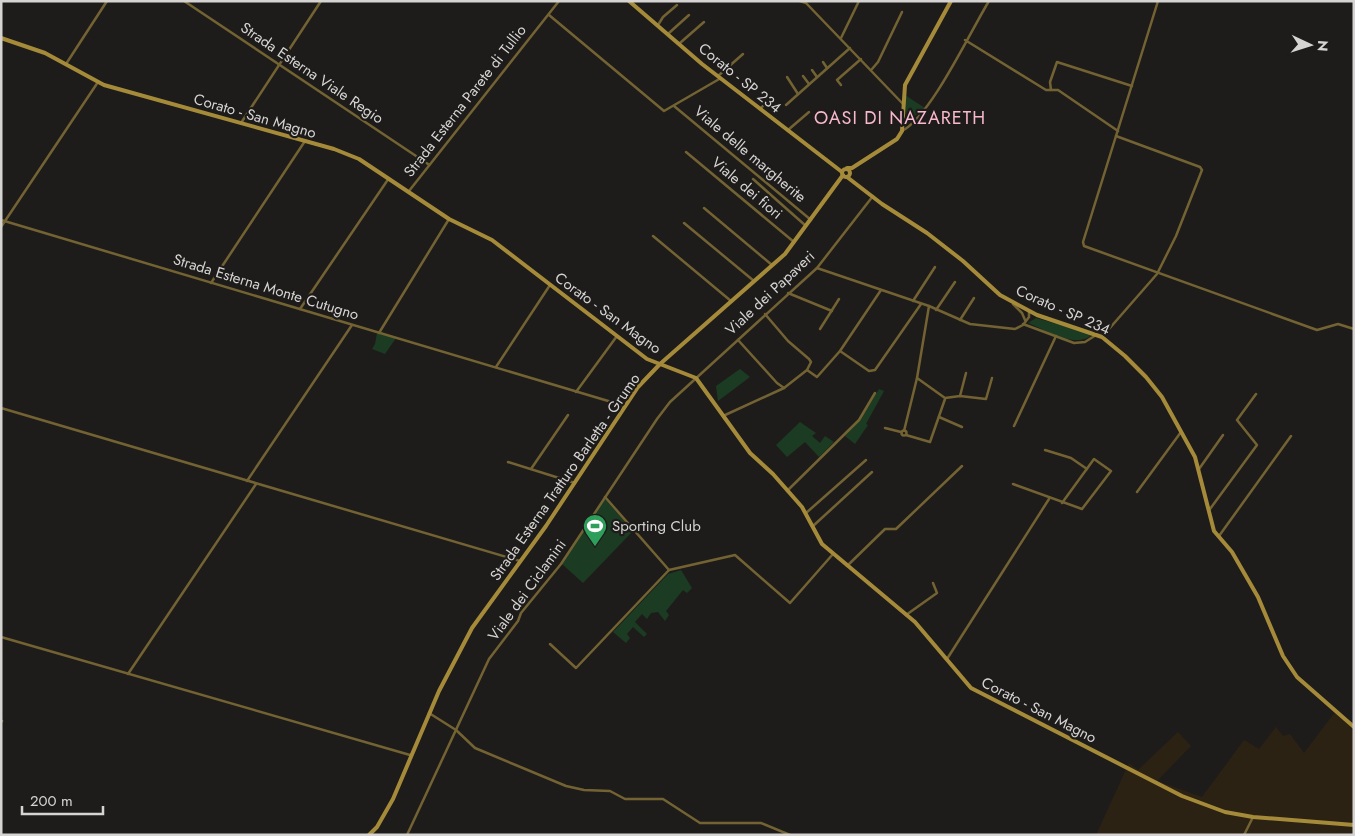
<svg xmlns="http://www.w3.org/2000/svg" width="1355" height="836" font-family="Jost,sans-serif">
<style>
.industrial{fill:#2c2213}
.green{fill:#1b3b22}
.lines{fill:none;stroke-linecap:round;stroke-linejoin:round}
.street{stroke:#736333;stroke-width:2.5}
.secondary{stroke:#a58b39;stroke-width:4}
.labels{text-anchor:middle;stroke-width:4.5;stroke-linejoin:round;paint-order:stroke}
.street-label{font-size:15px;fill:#d6d4d3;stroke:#1e1c1a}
.poi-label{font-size:15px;fill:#d6d4d3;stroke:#1e1c1a;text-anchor:start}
.quarter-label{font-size:18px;letter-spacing:1px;fill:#f9b8ce;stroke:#1e1c1a}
</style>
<rect width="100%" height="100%" fill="#1e1c1a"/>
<path class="industrial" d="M1335,712L1354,731V835H1096L1129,763L1138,770L1178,732L1191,746L1157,781L1202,797L1244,740L1259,749L1276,727L1283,736L1290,734L1304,753Z"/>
<g class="green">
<path d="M905,95L925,108L906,123Z"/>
<path d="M1036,318L1093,334C1076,350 1046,330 1028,323Z"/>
<path d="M377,333L396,338L385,354L372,349L375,344Z"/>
<path d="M740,369L750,377L718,401L716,386Z"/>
<path d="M879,389L884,391L866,424L868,425L855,444L845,436L860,420Z"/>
<path d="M800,422L816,433L812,436L820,443L825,436L834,442L819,457L805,442L787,457L776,445Z"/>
<path d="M605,499L633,531L583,583L562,564Z"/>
<path d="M681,570L692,588L687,593L683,590L666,611L669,615L665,621L658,612L651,613L647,619L642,614L635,622L647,634L644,637L633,627L627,634L630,638L626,643L613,632L668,574Z"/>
</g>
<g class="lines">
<g class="street">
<path d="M184,1L428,164"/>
<path d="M800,1L806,3L903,104"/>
<path d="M1158,1L1083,242L1084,246L1317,330L1338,324L1354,329"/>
<path d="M549,15L664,111L721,78"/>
<path d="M658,25L663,17L677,5"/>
<path d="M669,33L689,15"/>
<path d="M841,38L859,1"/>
<path d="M965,40L1046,90H1058L1118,131"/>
<path d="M680,43L704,22"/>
<path d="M823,62L827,68"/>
<path d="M66,64L107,1"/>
<path d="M872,69L878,62L902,12"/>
<path d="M812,70L817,77"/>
<path d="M718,76L743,54"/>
<path d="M803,76L809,84"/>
<path d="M787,77L798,94"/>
<path d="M841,85L837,80L861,59"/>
<path d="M1051,90L1050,82L1057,62L1132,86"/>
<path d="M786,105L850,48"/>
<path d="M674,106L811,220"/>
<path d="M760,109L772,97"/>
<path d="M241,123L321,1"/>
<path d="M788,130L809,112"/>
<path d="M902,131C931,116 970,32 989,1"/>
<path d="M686,152L794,242"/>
<path d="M753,179L806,226"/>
<path d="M409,191L559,1"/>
<path d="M704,208L772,265"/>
<path d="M1,220L625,406"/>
<path d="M684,223L754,281"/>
<path d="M1,227L98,82"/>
<path d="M653,236L731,301"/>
<path d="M817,268L929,306L970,324L1015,329L1023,325L1029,317V311"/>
<path d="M211,283L305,141"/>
<path d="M788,293L832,311"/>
<path d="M913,301L935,267"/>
<path d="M1013,304L1022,313L1025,320"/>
<path d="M300,309L389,178"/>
<path d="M936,310L955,282"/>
<path d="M765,314L788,341L809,359L811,362L807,370L817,377L840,351L881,290"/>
<path d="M960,320L974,298"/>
<path d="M1023,324L1074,343L1085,342L1096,335"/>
<path d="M820,329L839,299"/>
<path d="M379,333L449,219"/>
<path d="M1102,337L1157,274L1176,236L1202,170L1200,167L1116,136"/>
<path d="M738,340L777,383L784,388"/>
<path d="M840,351L869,371L875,370L921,304"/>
<path d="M496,367L550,285"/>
<path d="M917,378L945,398L960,396L986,399L992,378"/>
<path d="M576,392L617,336"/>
<path d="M960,396L966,373"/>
<path d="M1,408L520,561"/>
<path d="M723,416L784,388L807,370"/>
<path d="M939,417L962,427"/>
<path d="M1014,426L1056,336"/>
<path d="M885,428L901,432"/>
<circle cx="904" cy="433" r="2.5"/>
<path d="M904,431L917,378L929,306"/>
<path d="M906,435L930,442L945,399"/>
<path d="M1045,450L1071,458L1087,469"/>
<path d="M508,462L575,483"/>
<path d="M531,469L568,415"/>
<path d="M1199,469L1223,435"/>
<path d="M247,481L352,325"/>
<path d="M1013,484L1082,509L1111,471L1094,459L1062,503"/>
<path d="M787,491L859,420L875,393"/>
<path d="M1137,492L1181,432"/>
<path d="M605,497L669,570"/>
<path d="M1210,509L1257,445L1237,420L1256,394"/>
<path d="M806,513L866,460"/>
<path d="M813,526L872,472"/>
<path d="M1219,536L1291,436"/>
<path d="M847,566L885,529H896L962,466"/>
<path d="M906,615L937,593L933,583"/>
<path d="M1,637L410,755"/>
<path d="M550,644L576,668L669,570L735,555L790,603L833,554"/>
<path d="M947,659L1049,499"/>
<path d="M128,674L256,484"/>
<path d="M429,713L456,730L475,748L566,786L584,790L610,791L625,799H663L700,823H761L790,835"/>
<path d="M1,722L2,721"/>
<path d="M407,835L489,659L518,621L521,613L561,564L657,419L670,402L817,268L873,196"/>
<path d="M1244,835L1253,817"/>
</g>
<g class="secondary">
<path d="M629,1L702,64L842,172"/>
<path d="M1,38L45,53L104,85L334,149L359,159L449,219L492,240L647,359L696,378L750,453L773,474L802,507L822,544L915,622L971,688L1182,796L1225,812L1253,817L1354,825"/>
<path d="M847,168H852L897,139L902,131L905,85L951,1"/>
<circle cx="846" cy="173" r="4"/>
<path d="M847,177L882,204L927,233L963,261L1000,295L1037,315L1102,337L1125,356L1146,377L1162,397L1195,457L1214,531L1232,552L1258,597L1283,656L1297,677L1354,727"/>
<path d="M369,835L377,827L393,799L439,691L472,628L546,526L638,387L660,364L785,254L843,175"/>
</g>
</g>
<defs>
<g id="stadium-pin" transform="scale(1.25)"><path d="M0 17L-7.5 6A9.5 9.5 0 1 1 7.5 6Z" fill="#2e9e5b" stroke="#1e1c1a"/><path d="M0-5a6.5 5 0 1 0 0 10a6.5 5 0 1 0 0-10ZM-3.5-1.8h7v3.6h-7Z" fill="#fff"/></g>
</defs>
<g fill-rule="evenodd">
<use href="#stadium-pin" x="595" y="526"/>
</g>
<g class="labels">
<g class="street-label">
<text transform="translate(312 73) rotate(34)" y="5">Strada Esterna Viale Regio</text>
<text transform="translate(740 78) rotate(39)" y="5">Corato - SP 234</text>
<text transform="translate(465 101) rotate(-52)" y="5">Strada Esterna Parete di Tullio</text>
<text transform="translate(255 116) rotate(16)" y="5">Corato - San Magno</text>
<text transform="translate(750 154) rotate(40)" y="5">Viale delle margherite</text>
<text transform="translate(747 188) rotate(40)" y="5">Viale dei fiori</text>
<text transform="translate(266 287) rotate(17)" y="5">Strada Esterna Monte Cutugno</text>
<text transform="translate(770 293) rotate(-43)" y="5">Viale dei Papaveri</text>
<text transform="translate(1063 310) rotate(24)" y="5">Corato - SP 234</text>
<text transform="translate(608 313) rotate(36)" y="5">Corato - San Magno</text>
<text transform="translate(565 477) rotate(-55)" y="5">Strada Esterna Tratturo Barletta - Grumo</text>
<text transform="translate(527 590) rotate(-54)" y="5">Viale dei Ciclamini</text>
<text transform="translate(1039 710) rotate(27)" y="5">Corato - San Magno</text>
</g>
<g class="poi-label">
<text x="612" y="531">Sporting Club</text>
</g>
<g class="quarter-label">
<text x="900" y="124">OASI DI NAZARETH</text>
</g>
</g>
<rect width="1355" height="836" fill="none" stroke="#d6d4d3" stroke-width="5"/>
<g transform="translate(1310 45) rotate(94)" stroke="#1e1c1a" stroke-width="4" paint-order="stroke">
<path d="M0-4L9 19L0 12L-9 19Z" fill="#d6d4d3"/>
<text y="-8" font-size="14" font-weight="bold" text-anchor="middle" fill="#d6d4d3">N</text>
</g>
<path d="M22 806v8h81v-8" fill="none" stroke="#d6d4d3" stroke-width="2.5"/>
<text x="30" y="806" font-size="15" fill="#d6d4d3" stroke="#1e1c1a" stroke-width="4" paint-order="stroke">200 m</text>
</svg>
